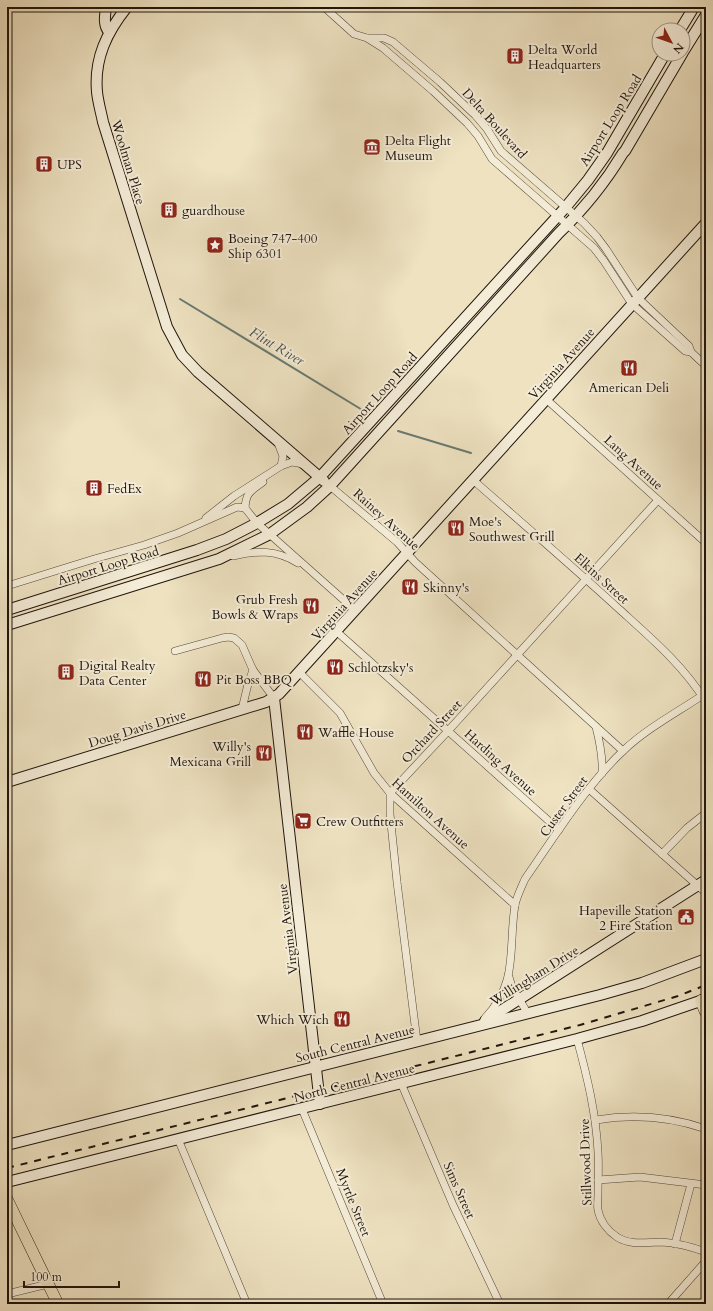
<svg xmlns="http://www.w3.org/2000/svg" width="713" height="1311" font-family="Cardo,serif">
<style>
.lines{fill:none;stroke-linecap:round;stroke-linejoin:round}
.stream{stroke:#687a72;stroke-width:2}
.street-casing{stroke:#534839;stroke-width:8}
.secondary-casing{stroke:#1f150c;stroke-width:12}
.primary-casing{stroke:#1f150c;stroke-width:12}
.highway-casing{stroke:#1f150c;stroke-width:14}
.street{stroke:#f4ecd7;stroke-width:7}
.secondary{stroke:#f4ecd7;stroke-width:10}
.primary{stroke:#eee2c1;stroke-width:11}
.highway{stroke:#eee2c1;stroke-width:13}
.rail{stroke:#1f150c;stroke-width:2;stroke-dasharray:7 7;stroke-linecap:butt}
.labels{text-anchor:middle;stroke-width:4;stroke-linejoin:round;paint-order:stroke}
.poi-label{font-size:13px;fill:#1f150c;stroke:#f4ecd7;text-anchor:start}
.street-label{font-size:13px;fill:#1f150c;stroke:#f4ecd7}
.water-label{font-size:14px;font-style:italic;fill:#4a5048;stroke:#f4ecd7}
</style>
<rect width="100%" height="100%" fill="#eee2c1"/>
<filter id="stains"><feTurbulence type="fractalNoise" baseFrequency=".005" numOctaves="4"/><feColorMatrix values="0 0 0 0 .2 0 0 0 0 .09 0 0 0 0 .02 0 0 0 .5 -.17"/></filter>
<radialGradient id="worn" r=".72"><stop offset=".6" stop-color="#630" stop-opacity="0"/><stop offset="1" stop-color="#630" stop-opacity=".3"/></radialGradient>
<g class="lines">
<g class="stream">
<path d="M180,299L364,411"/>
<path d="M398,431L471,453"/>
</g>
<g class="street-casing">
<g id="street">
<path d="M324,7L354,34L367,38L383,48L433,91L467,123L478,136L492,159L594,248L604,261L632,304L685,351L691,352"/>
<path d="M368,38H384L393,42L440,82L475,115L487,129L501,151L584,223L597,237L606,249L638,298L689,346L691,352L706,366"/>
<path d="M546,399L706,543"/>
<path d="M278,443L283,456L281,466"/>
<path d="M473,480C522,523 571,565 619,609C651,638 683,665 706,702"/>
<path d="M330,486L397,542L415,562L623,751"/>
<path d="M245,508L257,523L355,610"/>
<path d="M245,508C246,492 251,491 263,482"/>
<path d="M206,518L234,496L281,466L292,462L298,463L304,465"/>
<path d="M233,556C257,550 277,550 298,563"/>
<path d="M7,586L94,559L144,545L178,533L237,507L245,508"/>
<path d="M336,631L559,830"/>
<path d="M175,651L222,638L228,637L234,638L242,645L253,670L274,698"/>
<path d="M299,672L340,713L374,773L390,793L515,905"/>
<path d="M242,709L248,684L253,670"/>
<path d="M596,727C600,743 603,757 602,773"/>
<path d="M589,789L706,893"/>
<path d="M662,854L687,828L706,813"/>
<path d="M509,977L512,987L528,1014"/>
<path d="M485,1018C519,982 508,949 515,905C517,896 521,888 525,879C555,836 585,787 623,751C647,728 678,712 706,693"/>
<path d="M577,1039C587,1076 596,1113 598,1152C599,1166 598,1181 598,1195C598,1200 597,1205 598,1210C600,1221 608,1231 617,1237C631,1246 646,1242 662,1242C677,1243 692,1247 706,1252"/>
<path d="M417,1041L397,882L390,814V793L448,731L658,500"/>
<path d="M401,1083L453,1205L500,1304"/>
<path d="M302,1109L383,1304"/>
<path d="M596,1120C632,1114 671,1117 706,1129"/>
<path d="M178,1139L247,1304"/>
<path d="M598,1180L640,1177L706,1185"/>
<path d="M675,1244L691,1184"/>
<path d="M7,1294L48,1284"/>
<path d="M668,1304L706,1261"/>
</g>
</g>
<g class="secondary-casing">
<g id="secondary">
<path d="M106,7C105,16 103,25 109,32"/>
<path d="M127,7C107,32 94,58 97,92C98,102 101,112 103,122L167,327L182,355L198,372L324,481"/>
<path d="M680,30L694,7"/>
<path d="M683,52L706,15"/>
<path d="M625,151L682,54"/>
<path d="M7,610L197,550L226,539L257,523L288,504L320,477L565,208L588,180L607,153L665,54"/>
<path d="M7,625L219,559L270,534L307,507L330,486L558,234C583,210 605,183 623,153"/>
<path d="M274,698L320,1104"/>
<path d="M7,782L266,702L279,694L706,223"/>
<path d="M485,1021L706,880"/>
<path d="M7,1145L600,995L642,983L706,959"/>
<path d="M7,1182L577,1039L642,1021L706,999"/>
</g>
</g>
<g class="primary-casing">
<path id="primary" d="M7,1199L58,1304"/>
</g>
<g class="highway-casing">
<path id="highway" d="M702,1001L706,1011"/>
</g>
<use href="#street" class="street"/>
<use href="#secondary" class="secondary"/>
<use href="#primary" class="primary"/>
<use href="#highway" class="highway"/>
<path class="rail" d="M7,1168L580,1025L678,996L706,985"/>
</g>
<defs>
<g id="building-square" transform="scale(0.9)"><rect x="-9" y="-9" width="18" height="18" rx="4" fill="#8f2418" stroke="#f4ecd7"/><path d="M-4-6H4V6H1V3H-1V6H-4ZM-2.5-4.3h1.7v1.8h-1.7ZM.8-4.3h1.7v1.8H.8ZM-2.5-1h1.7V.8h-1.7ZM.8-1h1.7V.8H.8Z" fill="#fff"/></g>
<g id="museum-square" transform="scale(0.9)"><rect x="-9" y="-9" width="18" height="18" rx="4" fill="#8f2418" stroke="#f4ecd7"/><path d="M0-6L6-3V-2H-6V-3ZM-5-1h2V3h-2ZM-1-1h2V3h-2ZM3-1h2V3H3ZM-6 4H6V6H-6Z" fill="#fff"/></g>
<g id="sight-square" transform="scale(0.9)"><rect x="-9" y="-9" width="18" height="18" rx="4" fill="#8f2418" stroke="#f4ecd7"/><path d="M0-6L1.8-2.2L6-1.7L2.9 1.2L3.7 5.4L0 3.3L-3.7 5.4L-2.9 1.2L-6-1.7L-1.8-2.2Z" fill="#fff"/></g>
<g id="restaurant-square" transform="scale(0.9)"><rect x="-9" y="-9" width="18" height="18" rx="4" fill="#8f2418" stroke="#f4ecd7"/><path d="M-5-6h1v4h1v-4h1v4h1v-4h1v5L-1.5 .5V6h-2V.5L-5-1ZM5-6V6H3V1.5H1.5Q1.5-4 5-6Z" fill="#fff"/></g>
<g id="supermarket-square" transform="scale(0.9)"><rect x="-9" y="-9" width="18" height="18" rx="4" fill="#8f2418" stroke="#f4ecd7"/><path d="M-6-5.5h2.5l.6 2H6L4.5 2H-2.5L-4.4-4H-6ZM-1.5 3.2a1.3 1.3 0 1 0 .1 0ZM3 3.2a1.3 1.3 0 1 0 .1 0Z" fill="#fff"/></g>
<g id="civic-square" transform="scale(0.9)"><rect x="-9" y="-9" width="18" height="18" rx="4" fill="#8f2418" stroke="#f4ecd7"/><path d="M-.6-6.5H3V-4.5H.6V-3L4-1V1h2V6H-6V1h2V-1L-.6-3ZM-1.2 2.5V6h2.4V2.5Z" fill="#fff"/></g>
</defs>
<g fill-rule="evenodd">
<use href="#building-square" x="515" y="56"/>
<use href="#museum-square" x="372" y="147"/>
<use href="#building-square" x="44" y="164"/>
<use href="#building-square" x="169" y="210"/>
<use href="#sight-square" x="215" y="245"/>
<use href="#restaurant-square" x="629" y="368"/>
<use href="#building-square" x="94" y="488"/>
<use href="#restaurant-square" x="456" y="528"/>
<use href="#restaurant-square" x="410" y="587"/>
<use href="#restaurant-square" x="311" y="606"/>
<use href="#restaurant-square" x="335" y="667"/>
<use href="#building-square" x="66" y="672"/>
<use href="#restaurant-square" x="203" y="679"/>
<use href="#restaurant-square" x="305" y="732"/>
<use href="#restaurant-square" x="264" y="753"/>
<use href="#supermarket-square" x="303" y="821"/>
<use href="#civic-square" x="686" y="917"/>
<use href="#restaurant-square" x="342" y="1019"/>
</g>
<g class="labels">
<g class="poi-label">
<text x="528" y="54">Delta World<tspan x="528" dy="15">Headquarters</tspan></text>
<text x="385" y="145">Delta Flight<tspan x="385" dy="15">Museum</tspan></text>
<text x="57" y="169">UPS</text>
<text x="182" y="215">guardhouse</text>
<text x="228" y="243">Boeing 747-400<tspan x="228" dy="15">Ship 6301</tspan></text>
<text x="629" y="392" text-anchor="middle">American Deli</text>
<text x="107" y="493">FedEx</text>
<text x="469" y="526">Moe's<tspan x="469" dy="15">Southwest Grill</tspan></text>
<text x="423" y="592">Skinny's</text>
<text x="298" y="604" text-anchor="end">Grub Fresh<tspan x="298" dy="15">Bowls &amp; Wraps</tspan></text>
<text x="79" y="670">Digital Realty<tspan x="79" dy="15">Data Center</tspan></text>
<text x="348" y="672">Schlotzsky's</text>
<text x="216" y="684">Pit Boss BBQ</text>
<text x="318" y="737">Waffle House</text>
<text x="251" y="751" text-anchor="end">Willy's<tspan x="251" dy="15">Mexicana Grill</tspan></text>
<text x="316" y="826">Crew Outfitters</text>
<text x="673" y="915" text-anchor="end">Hapeville Station<tspan x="673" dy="15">2 Fire Station</tspan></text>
<text x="329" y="1024" text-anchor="end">Which Wich</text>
</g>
<g class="street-label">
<text transform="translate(610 120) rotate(-58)" y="5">Airport Loop Road</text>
<text transform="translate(495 123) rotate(48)" y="5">Delta Boulevard</text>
<text transform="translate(129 162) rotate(73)" y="5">Woolman Place</text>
<text transform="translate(561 363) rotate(-48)" y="5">Virginia Avenue</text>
<text transform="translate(379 393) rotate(-48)" y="5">Airport Loop Road</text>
<text transform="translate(634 462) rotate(42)" y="5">Lang Avenue</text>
<text transform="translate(387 519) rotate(42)" y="5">Rainey Avenue</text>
<text transform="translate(108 565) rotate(-17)" y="5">Airport Loop Road</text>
<text transform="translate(602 578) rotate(42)" y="5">Elkins Street</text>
<text transform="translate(344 604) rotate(-48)" y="5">Virginia Avenue</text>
<text transform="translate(137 728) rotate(-17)" y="5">Doug Davis Drive</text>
<text transform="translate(431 731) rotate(-47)" y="5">Orchard Street</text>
<text transform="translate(501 762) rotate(42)" y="5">Harding Avenue</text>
<text transform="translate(563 806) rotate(-54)" y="5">Custer Street</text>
<text transform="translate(431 813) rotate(42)" y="5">Hamilton Avenue</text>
<text transform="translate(287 929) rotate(-97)" y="5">Virginia Avenue</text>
<text transform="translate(534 975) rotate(-32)" y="5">Willingham Drive</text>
<text transform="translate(355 1043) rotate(-14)" y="5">South Central Avenue</text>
<text transform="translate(354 1082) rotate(-14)" y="5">North Central Avenue</text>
<text transform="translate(585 1162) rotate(-92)" y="5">Stillwood Drive</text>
<text transform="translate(460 1190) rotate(66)" y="5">Sims Street</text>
<text transform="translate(354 1202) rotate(68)" y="5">Myrtle Street</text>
</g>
<g class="water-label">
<text transform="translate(277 346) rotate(31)" y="5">Flint River</text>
</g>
</g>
<rect width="713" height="1311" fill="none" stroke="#eee2c1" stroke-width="24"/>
<rect x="8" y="8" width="697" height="1295" fill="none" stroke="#1f150c" stroke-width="2"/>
<rect x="12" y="12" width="689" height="1287" fill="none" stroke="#1f150c"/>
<g transform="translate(671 42) rotate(131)"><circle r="19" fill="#f4ecd7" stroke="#9f9686"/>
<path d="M0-3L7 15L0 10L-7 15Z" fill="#8f2418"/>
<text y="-6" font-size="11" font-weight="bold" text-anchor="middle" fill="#1f150c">N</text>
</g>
<path d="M24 1281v6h95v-6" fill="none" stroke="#1f150c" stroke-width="2"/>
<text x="30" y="1281" font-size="12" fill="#1f150c" stroke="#f4ecd7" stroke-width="3" paint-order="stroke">100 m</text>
<rect width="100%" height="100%" filter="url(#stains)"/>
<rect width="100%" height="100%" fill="url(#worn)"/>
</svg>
